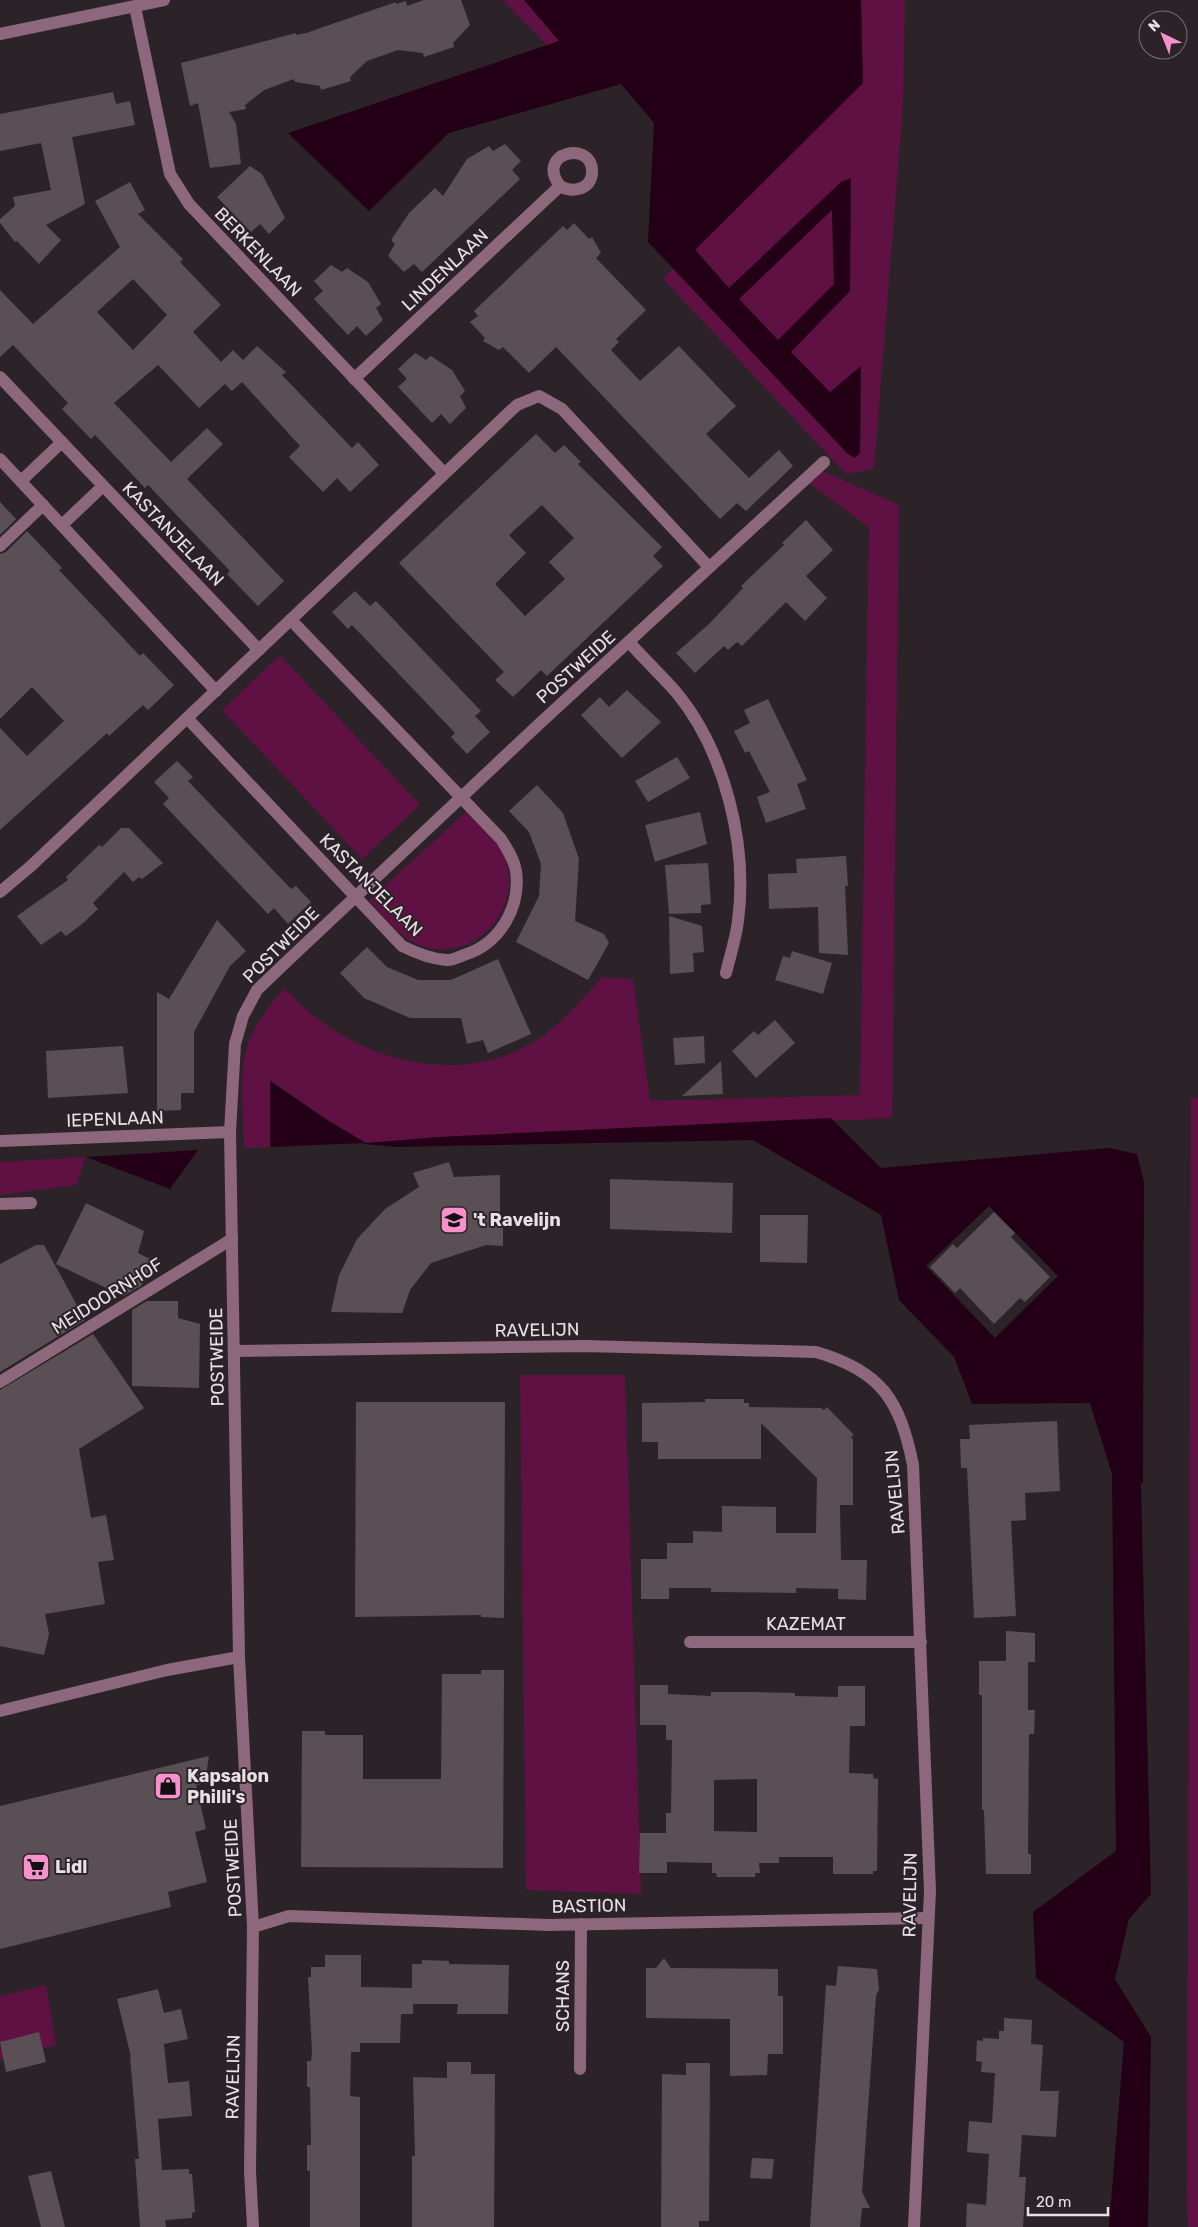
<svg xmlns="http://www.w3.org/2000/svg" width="1198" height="2227" font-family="Rubik,sans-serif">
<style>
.green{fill:#5f1144}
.water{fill:#240016;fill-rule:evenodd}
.building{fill:#5a4f54;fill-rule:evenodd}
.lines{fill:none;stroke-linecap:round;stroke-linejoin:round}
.minor{stroke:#8d677c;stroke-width:12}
.labels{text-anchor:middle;stroke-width:4;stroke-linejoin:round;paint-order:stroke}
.street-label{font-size:18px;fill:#e7e0e4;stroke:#2c2328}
.poi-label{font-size:18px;font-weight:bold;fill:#e7e0e4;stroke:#2c2328;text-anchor:start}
</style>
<rect width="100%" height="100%" fill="#2c2328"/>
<g class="green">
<path d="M503,0H524L560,40L548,46Z"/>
<path d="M861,0H905L903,104L874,469L846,474L663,279L673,268L848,454L852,457L860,453L861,367L830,393L790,352L850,291L841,182L729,288L695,249L863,83Z"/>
<path d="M832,209L834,284L779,341L739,299Z"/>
<path d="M822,471L899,505L892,1118L366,1143L329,1121L271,1081L270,1147L244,1148C244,1117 237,1068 250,1039C258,1020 271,1003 285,988C347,1061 467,1095 548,1032C568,1016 585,996 602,977L633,979L650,1101L860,1095L869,527L809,483Z"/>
<path d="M280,655L420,805L362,859L222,710Z"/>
<path d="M466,812C479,825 495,837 503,854C529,909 468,971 413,942C395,933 382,915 369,900Z"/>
<path d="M1191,1098H1198V2227H1188L1187,2191Z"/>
<path d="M86,1157L76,1185L0,1195V1162Z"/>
<path d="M520,1375H625L641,1894L526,1890Z"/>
<path d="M46,1985L56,2045L0,2060V1996Z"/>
</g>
<g class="water">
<path d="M524,0H861L863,83L695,250L729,288L841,182L851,178L850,291L791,352L830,392L861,366L860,453L855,458L848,454L648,242L654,123L621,84L449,133L369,211L288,133L559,41ZM832,210L834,284L778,340L739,299Z"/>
<path d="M270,1081L329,1121L366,1143L438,1137L831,1118L881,1168L1109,1148L1137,1154L1144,1182L1143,1483H1141L1151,1894L1129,1919L1115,1979L1151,2037L1148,2227H1109L1124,2042L1036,1978L1033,1912L1116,1851L1112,1474L1090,1403L972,1404L954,1357L899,1300L881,1215L753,1140L395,1147L365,1144L364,1143L270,1147ZM989,1206L1058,1276L995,1338L926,1266Z"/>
<path d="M198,1150L170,1189L86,1157Z"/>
</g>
<g class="building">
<path d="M424,0H461L470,25L453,43L454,47L424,57L423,53L398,50L367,61L350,77L351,81L321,90L320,86L295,82L294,79L264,90L245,105L246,109L230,112L228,110L236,124L241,164L210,168L198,103L190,106L181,63L296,33V35L306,33L396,2V4L406,1L407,6Z"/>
<path d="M113,92L116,104L130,101L135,125L72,137L85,204L46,225L61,240L39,264L17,241L15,242L0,223V219L15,206L13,197L51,190L41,143L0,151V114Z"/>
<path d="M505,144L521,161L512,170L520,179L422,272L414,264L404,272L388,256L395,244L391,240L409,213L435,188L443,196L467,159L489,146L493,151Z"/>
<path d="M250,166L262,174L285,218L269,234L260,224L251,232L217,197Z"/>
<path d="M130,182L145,210L138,214L183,259L180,262L221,305L193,332L221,362L233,350L243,360L257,346L286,372L282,375L352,448L358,442L379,465L350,492L337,478L323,492L289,457L300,446L242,382L232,391L225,384L199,408L158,365L114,403L171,462L207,428L223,444L187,479L284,581L258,606L227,574L230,571L148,485L145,488L95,435L91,439L62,409L68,403L13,345L0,357V290L33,324L120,247L95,201ZM133,279L167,315L133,350L97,312Z"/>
<path d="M574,223L589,239L592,237L601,253L596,258L646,310L616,339L619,342L611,350L640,381L679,346L736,406L706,434L749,478L779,450L793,466L746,511L737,503L720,519L556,347L529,373L503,347L499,350L483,341L485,338L470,322L478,316L474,311L539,249L563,226L567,230Z"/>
<path d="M331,265L342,272L347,268L368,282L381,304L376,308L383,320L366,336L357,326L348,335L314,299L323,291L314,281Z"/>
<path d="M415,353L426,360L431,356L452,370L465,391L460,396L466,408L450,424L441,414L432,423L398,387L407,379L398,369Z"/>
<path d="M536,434L555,453L564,445L581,462L578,464L662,547L653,556L663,566L547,676L541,670L513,697L495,680L504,672L399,563ZM542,505L574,538L549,562L565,579L525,616L495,584L526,553L509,535Z"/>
<path d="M0,502L16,519L0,535Z"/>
<path d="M806,520L833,550L806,576L827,598L805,621L786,602L742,646L737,642L728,650L724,646L695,673L676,653L709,624L743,588L741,586L784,545L782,543Z"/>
<path d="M27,531L62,568L59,570L124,639L140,656L143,653L174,685L148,710L143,705L109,736L107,733L0,830V728L27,756L64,721L32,687L0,719V554L6,552Z"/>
<path d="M355,591L370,606L376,601L481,711L475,716L490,732L467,754L451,737L455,733L396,671L352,625L348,629L332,612Z"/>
<path d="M627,690L661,722L622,758L581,715L600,697L609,707Z"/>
<path d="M768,699L807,780L797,784L806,809L766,823L757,797L770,792L749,751L745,753L734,731L750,723L744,710Z"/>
<path d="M677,757L690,778L648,802L635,781Z"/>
<path d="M177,761L193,777L188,781L291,889L296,886L311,902L288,924L274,908L268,914L163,804L169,798L154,782Z"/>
<path d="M537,785L563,813L579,859L575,921L604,934L609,943L588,980L516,942L539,896L541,864L529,832L509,811Z"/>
<path d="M700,812L707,844L655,862L645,825Z"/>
<path d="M121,828H129L163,863L142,879L139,877L133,882L124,872L93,903L98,909L82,924L66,936L61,931L41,945L17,916L68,880L66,877L99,845L102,847Z"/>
<path d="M846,856L848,886H845L848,955L819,953L818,907L769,909L768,874L797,873L796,859Z"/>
<path d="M708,863L711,904L701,905V913L669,914L665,865Z"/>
<path d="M669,916L702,926L704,952L693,953L694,972L670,974Z"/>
<path d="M217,920L246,951L230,966L194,1032V1093H181V1110L157,1111V992L169,999Z"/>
<path d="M367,947L387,967L418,980H451L498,959L531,1034L488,1053L483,1040L467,1044L461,1018H410L364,998L340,973Z"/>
<path d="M792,951L832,963L823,994L775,980L783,956L790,958Z"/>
<path d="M775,1020L795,1043L756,1078L732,1051L754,1031L758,1035Z"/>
<path d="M704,1036L705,1063L675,1065L673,1038Z"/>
<path d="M123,1046L128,1093L48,1098L46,1051Z"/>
<path d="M721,1061L723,1094L682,1096Z"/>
<path d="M449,1162L454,1177L500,1175V1218H503V1246L486,1245L431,1263L410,1290L402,1313L331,1312L339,1275L357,1239L385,1209L419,1187L413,1173Z"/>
<path d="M610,1179L733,1183L732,1233L610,1229Z"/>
<path d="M86,1203L144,1231L138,1253L154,1261L141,1286L123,1296L56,1264Z"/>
<path d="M994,1212L1015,1233L1011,1237L1050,1277L1025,1302L1020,1298L994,1324L960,1288L955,1293L930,1267L953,1244L957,1248Z"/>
<path d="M760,1215H808L807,1263L760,1262Z"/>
<path d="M36,1245H44L85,1320L0,1372V1264Z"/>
<path d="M147,1301H178V1318L200,1324L199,1388L132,1386V1310Z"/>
<path d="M93,1334L144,1408L79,1449L91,1518L106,1515L114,1560L98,1562L105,1604L45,1614L49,1634L44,1655L0,1646V1390Z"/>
<path d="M705,1399H744V1403H749V1407L821,1408L824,1410L827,1407L854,1435L851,1437L853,1440V1505H840L841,1560H867L866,1600L838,1599V1589L796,1588V1593L711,1592V1588H669V1599H641V1559H667V1543H693V1531L722,1532V1506L776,1507V1533H816L817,1478L761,1423V1459H658V1442H642V1403L705,1402Z"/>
<path d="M356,1402H505L504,1618L481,1617V1615L355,1617Z"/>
<path d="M1057,1421L1060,1491L1025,1493L1026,1520L1011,1521L1016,1616L974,1618L967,1468H961L960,1439H970L969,1425Z"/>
<path d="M1006,1631L1035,1633V1662H1028V1710H1035L1034,1734H1029L1028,1854H1031V1874H986L984,1810H982V1695H979V1661H1006Z"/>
<path d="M481,1670H504L503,1868L301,1867L302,1731H325V1735H363V1779H441L442,1674H481Z"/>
<path d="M640,1685H668V1694L711,1696V1692H747L795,1693V1696L838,1697V1686H865V1726H850L849,1773L873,1774V1778L878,1779L877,1871H873V1874H833V1857H779V1863H759L760,1873H755V1877H717L716,1873H712V1863L667,1862V1873H639L640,1833H666V1813H671L672,1740H666V1725H640ZM757,1779V1832L714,1831V1780Z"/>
<path d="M209,1756L205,1783L196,1785L206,1829L195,1832L207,1882L168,1892L171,1907L0,1949V1806Z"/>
<path d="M325,1955H361V1987L412,1988V1964H422V1960L449,1961V1964L509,1965L508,2014H457L458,2004H413V2014H401L400,2043H360V2052H351L350,2096L360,2097V2227H310V2171H307V2145H311L310,2087H307V2061H311L312,2051L308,1977H311V1967H325Z"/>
<path d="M664,1958L671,1968L778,1969V1996H783V2054H768L767,2075L730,2076V2019L646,2018V1968H656Z"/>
<path d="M838,1966L877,1969L879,1989L876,1996L862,2192L870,2208H862L860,2227H810L826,1985L836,1986Z"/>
<path d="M158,1989L164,2013L181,2009L188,2039L164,2044L168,2083L189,2081L192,2116L158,2119L162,2170L189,2169V2174H192L195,2212L192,2213V2218L165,2220L166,2227H140L135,2159H139L130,2057H131L117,1999Z"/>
<path d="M1004,2018L1032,2020L1031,2044L1043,2045L1040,2091H1059L1056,2137L1022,2135L1019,2177H1026L1023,2227H966L967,2203L986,2205L989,2154L967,2152L969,2121L992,2123L995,2073L981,2072L982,2062L976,2061L977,2040L983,2041V2038L999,2039V2031H1004Z"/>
<path d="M39,2032L46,2062L6,2072L0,2042Z"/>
<path d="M447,2062H471V2074H495L494,2227H412V2156H415L413,2077L447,2078Z"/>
<path d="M686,2063H710L709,2221H699V2227H661L662,2074L686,2075Z"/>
<path d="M752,2158L774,2159L772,2179L750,2178Z"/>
<path d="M51,2171L65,2227H41L28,2176Z"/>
</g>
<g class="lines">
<g class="minor">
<path d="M135,7L170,174L189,204L444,473"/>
<path d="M0,34L164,0"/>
<path d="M0,377L259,650"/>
<path d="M354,379L560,186C534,152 594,139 592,173C591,190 572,193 560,186"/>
<path d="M0,459L216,691"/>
<path d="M21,481L62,442"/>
<path d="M62,525L103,486"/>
<path d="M0,546L43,505"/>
<path d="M629,642C644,659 661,675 676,692C725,751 748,845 738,921C736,938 730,956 726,973"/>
<path d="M187,718L402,946C416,953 431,959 446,960C452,961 459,957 464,955C500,944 521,907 516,871C514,859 507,849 501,839L291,620"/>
<path d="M0,892L31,866L517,405L539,396L562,409L709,567"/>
<path d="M0,1141L230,1132"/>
<path d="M0,1204L31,1203"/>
<path d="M235,1351L585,1346L816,1352C882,1371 900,1401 913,1465L930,1891L914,2227"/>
<path d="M0,1382L232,1239"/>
<path d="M690,1642H921"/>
<path d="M0,1711L167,1670L239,1657"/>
<path d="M253,1927L289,1916L548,1925L928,1918"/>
<path d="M580,2069L581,1924"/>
<path d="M253,2227L250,2171L253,1927L239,1657L230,1132L235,1044L243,1016L257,990L283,965L538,725L824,462"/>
</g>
</g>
<defs>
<g id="school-square" transform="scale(1.4375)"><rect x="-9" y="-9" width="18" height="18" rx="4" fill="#f890cc" stroke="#2c2328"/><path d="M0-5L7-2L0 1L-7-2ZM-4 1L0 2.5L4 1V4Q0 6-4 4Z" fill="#111"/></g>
<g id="shop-square" transform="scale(1.4375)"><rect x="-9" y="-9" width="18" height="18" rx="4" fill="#f890cc" stroke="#2c2328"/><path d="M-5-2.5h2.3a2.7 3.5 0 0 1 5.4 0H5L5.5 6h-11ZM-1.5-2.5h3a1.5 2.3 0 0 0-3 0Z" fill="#111"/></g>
<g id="supermarket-square" transform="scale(1.4375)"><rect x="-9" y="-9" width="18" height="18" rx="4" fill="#f890cc" stroke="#2c2328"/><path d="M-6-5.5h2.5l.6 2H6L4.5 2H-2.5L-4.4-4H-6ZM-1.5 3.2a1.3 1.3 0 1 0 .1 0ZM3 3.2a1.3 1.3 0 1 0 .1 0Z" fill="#111"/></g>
</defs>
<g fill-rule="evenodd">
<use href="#school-square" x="454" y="1220"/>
<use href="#shop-square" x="168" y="1786"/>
<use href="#supermarket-square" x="36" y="1867"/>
</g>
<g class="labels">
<g class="street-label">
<text transform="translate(258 252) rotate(46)" y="6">BERKENLAAN</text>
<text transform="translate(445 270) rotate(-43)" y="6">LINDENLAAN</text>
<text transform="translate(173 534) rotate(46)" y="6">KASTANJELAAN</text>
<text transform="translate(576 667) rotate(-42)" y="6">POSTWEIDE</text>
<text transform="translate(371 885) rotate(45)" y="6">KASTANJELAAN</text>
<text transform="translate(281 945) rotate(-45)" y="6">POSTWEIDE</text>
<text transform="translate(115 1119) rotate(-2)" y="6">IEPENLAAN</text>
<text transform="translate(107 1296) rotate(-32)" y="6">MEIDOORNHOF</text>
<text transform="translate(537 1330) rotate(-1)" y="6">RAVELIJN</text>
<text transform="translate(217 1357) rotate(-91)" y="6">POSTWEIDE</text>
<text transform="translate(895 1492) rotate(-95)" y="6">RAVELIJN</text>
<text x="806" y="1630">KAZEMAT</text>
<text transform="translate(233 1868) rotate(-93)" y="6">POSTWEIDE</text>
<text transform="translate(910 1895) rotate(-89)" y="6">RAVELIJN</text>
<text transform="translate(589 1906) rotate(-1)" y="6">BASTION</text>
<text transform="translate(563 1996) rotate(-90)" y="6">SCHANS</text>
<text transform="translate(233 2077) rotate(-89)" y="6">RAVELIJN</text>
</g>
<g class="poi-label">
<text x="473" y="1226">'t Ravelijn</text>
<text x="187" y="1782">Kapsalon<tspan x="187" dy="21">Philli's</tspan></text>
<text x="55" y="1873">Lidl</text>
</g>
</g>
<g transform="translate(1163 35) rotate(317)"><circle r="24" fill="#2c2328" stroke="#776f73"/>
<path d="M0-4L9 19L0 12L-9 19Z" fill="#f890cc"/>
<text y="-8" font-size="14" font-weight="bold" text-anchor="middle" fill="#e7e0e4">N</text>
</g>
<path d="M1028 2207v8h80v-8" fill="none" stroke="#e7e0e4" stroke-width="2.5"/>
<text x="1036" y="2207" font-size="15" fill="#e7e0e4" stroke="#2c2328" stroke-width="4" paint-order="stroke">20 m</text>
</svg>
